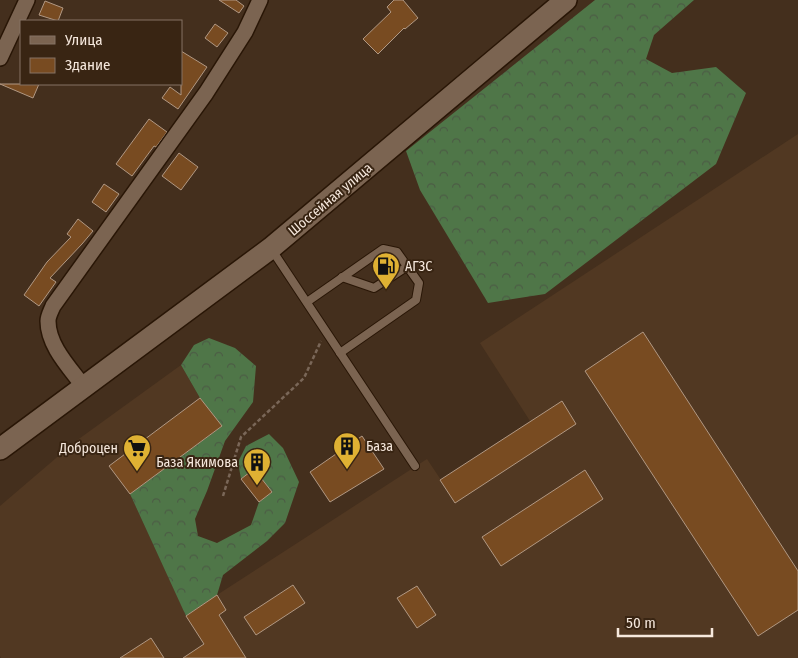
<svg xmlns="http://www.w3.org/2000/svg" width="798" height="658" font-family="'Fira Sans Condensed',sans-serif">
<style>
.built{fill:#513822}
.forest{fill:url(#forest-crowns)}
.building{fill:#784b21;stroke:#b19883}
.lines{fill:none;stroke-linecap:round;stroke-linejoin:round}
.lane-casing{stroke:#291606;stroke-width:10}
.street-casing{stroke:#291606;stroke-width:18}
.secondary-casing{stroke:#291606;stroke-width:24}
.path{stroke:#7a6758;stroke-width:2.5;stroke-dasharray:4 2.5;stroke-linecap:butt}
.lane{stroke:#7b6451;stroke-width:8}
.street{stroke:#7b6451;stroke-width:15}
.secondary{stroke:#7b6451;stroke-width:21}
.labels{text-anchor:middle;stroke-width:4;stroke-linejoin:round;paint-order:stroke}
.street-label{font-size:14px;fill:#f6e8dd;stroke:#392513}
.poi-label{font-size:14px;fill:#f6e8dd;stroke:#392513;text-anchor:start}
</style>
<defs>
<pattern id="forest-crowns" width="20" height="18" patternUnits="userSpaceOnUse" patternTransform="scale(1.25)"><rect width="20" height="18" fill="#4f7648"/><path d="M2 6a3 3 0 1 1 6 0M12 15a3 3 0 1 1 6 0" fill="none" stroke="#4c5c45"/></pattern>
</defs>
<rect width="100%" height="100%" fill="#442f1d"/>
<path class="built" d="M798,134V658H1L0,656V506L76,441L181,365L200,398L222,426L130,494L186,615L427,459L441,480L530,421L480,343Z"/>
<g class="forest">
<path d="M595,0H694L654,35L646,59L672,73L716,67L746,93L716,164L545,294L488,303L420,190L406,151Z"/>
<path d="M209,338L235,348L256,366L253,402L225,441L207,491L195,519L198,536L217,543L251,525L259,502L272,492L254,469L241,479L238,462L246,446L269,434L283,448L299,482L285,523L267,541L223,575L217,595L186,616L130,494L221,427L200,398L181,365L194,345Z"/>
</g>
<g class="building">
<path d="M219,0H236L244,6L239,13Z"/>
<path d="M394,0H403L418,18L405,29L404,28L378,54L363,39L391,12L387,7Z"/>
<path d="M45,1L63,8L58,21L39,15Z"/>
<path d="M215,24L228,33L217,47L205,38Z"/>
<path d="M181,51L207,67L178,109L162,98L170,87L181,95Z"/>
<path d="M0,84H39L33,98Z"/>
<path d="M149,119L167,132L156,147L154,146L132,176L116,164Z"/>
<path d="M179,153L198,167L181,190L162,176Z"/>
<path d="M104,184L119,194L106,212L92,202Z"/>
<path d="M78,219L93,231L82,244L50,278L56,282L39,306L24,295L47,262L71,237L67,234Z"/>
<path d="M643,332L798,571V610L758,636L585,371Z"/>
<path d="M200,398L222,426L130,494L109,466Z"/>
<path d="M562,401L576,424L455,503L440,480Z"/>
<path d="M362,436L384,469L330,502L310,472Z"/>
<path d="M254,469L272,492L259,502L241,479Z"/>
<path d="M585,470L603,499L501,566L482,537Z"/>
<path d="M293,585L305,603L256,635L244,617Z"/>
<path d="M417,586L436,615L417,628L397,598Z"/>
<path d="M217,595L226,610L219,615L246,658H183L204,644L186,616Z"/>
<path d="M151,638L164,658H120Z"/>
</g>
<g class="lines">
<g class="lane-casing">
<g id="lane">
<path d="M272,250L415,466"/>
<path d="M342,277L374,288L408,266"/>
<path d="M307,302L383,249L397,252L419,283L416,300L340,353"/>
</g>
</g>
<g class="street-casing">
<g id="street">
<path d="M0,58L27,0"/>
<path d="M84,387C70,368 48,346 48,321C48,316 51,311 53,306L206,93L245,32L260,0"/>
</g>
</g>
<g class="secondary-casing">
<path id="secondary" d="M0,449L271,248L566,0"/>
</g>
<path class="path" d="M223,496L241,437L304,378L321,341"/>
<use href="#lane" class="lane"/>
<use href="#street" class="street"/>
<use href="#secondary" class="secondary"/>
</g>
<defs>
<g id="fuel-pin" transform="scale(1.4375)"><path d="M0 17L-7.5 6A9.5 9.5 0 1 1 7.5 6Z" fill="#dfb133" stroke="#392513"/><path d="M-5.5-6h7V0h2V4h1.3V-2.5L3-4.5l.8-.8L6-3V5H2.5V1h-1V6h-7ZM-4.2-4.7v3.2H.2V-4.7Z" fill="#111"/></g>
<g id="building-pin" transform="scale(1.4375)"><path d="M0 17L-7.5 6A9.5 9.5 0 1 1 7.5 6Z" fill="#dfb133" stroke="#392513"/><path d="M-4-6H4V6H1V3H-1V6H-4ZM-2.5-4.3h1.7v1.8h-1.7ZM.8-4.3h1.7v1.8H.8ZM-2.5-1h1.7V.8h-1.7ZM.8-1h1.7V.8H.8Z" fill="#111"/></g>
<g id="supermarket-pin" transform="scale(1.4375)"><path d="M0 17L-7.5 6A9.5 9.5 0 1 1 7.5 6Z" fill="#dfb133" stroke="#392513"/><path d="M-6-5.5h2.5l.6 2H6L4.5 2H-2.5L-4.4-4H-6ZM-1.5 3.2a1.3 1.3 0 1 0 .1 0ZM3 3.2a1.3 1.3 0 1 0 .1 0Z" fill="#111"/></g>
</defs>
<g fill-rule="evenodd">
<use href="#fuel-pin" x="386" y="266"/>
<use href="#building-pin" x="347" y="446"/>
<use href="#supermarket-pin" x="137" y="448"/>
<use href="#building-pin" x="257" y="462"/>
</g>
<g class="labels">
<g class="street-label">
<text transform="translate(330 199) rotate(-40)" y="5">Шоссейная улица</text>
</g>
<g class="poi-label">
<text x="405" y="271">АГЗС</text>
<text x="366" y="451">База</text>
<text x="118" y="453" text-anchor="end">Доброцен</text>
<text x="238" y="467" text-anchor="end">База Якимова</text>
</g>
</g>
<rect x="20" y="20" width="162" height="65" fill="#392513" stroke="#857364"/>
<rect x="30" y="36" width="25" height="8" fill="#7b6451" stroke="#857364"/>
<text x="65" y="45" font-size="15" fill="#f6e8dd">Улица</text>
<rect x="30" y="58" width="25" height="15" fill="#784b21" stroke="#857364"/>
<text x="65" y="70" font-size="15" fill="#f6e8dd">Здание</text>
<path d="M618 628v8h94v-8" fill="none" stroke="#f6e8dd" stroke-width="2.5"/>
<text x="626" y="628" font-size="15" fill="#f6e8dd" stroke="#392513" stroke-width="4" paint-order="stroke">50 m</text>
</svg>
